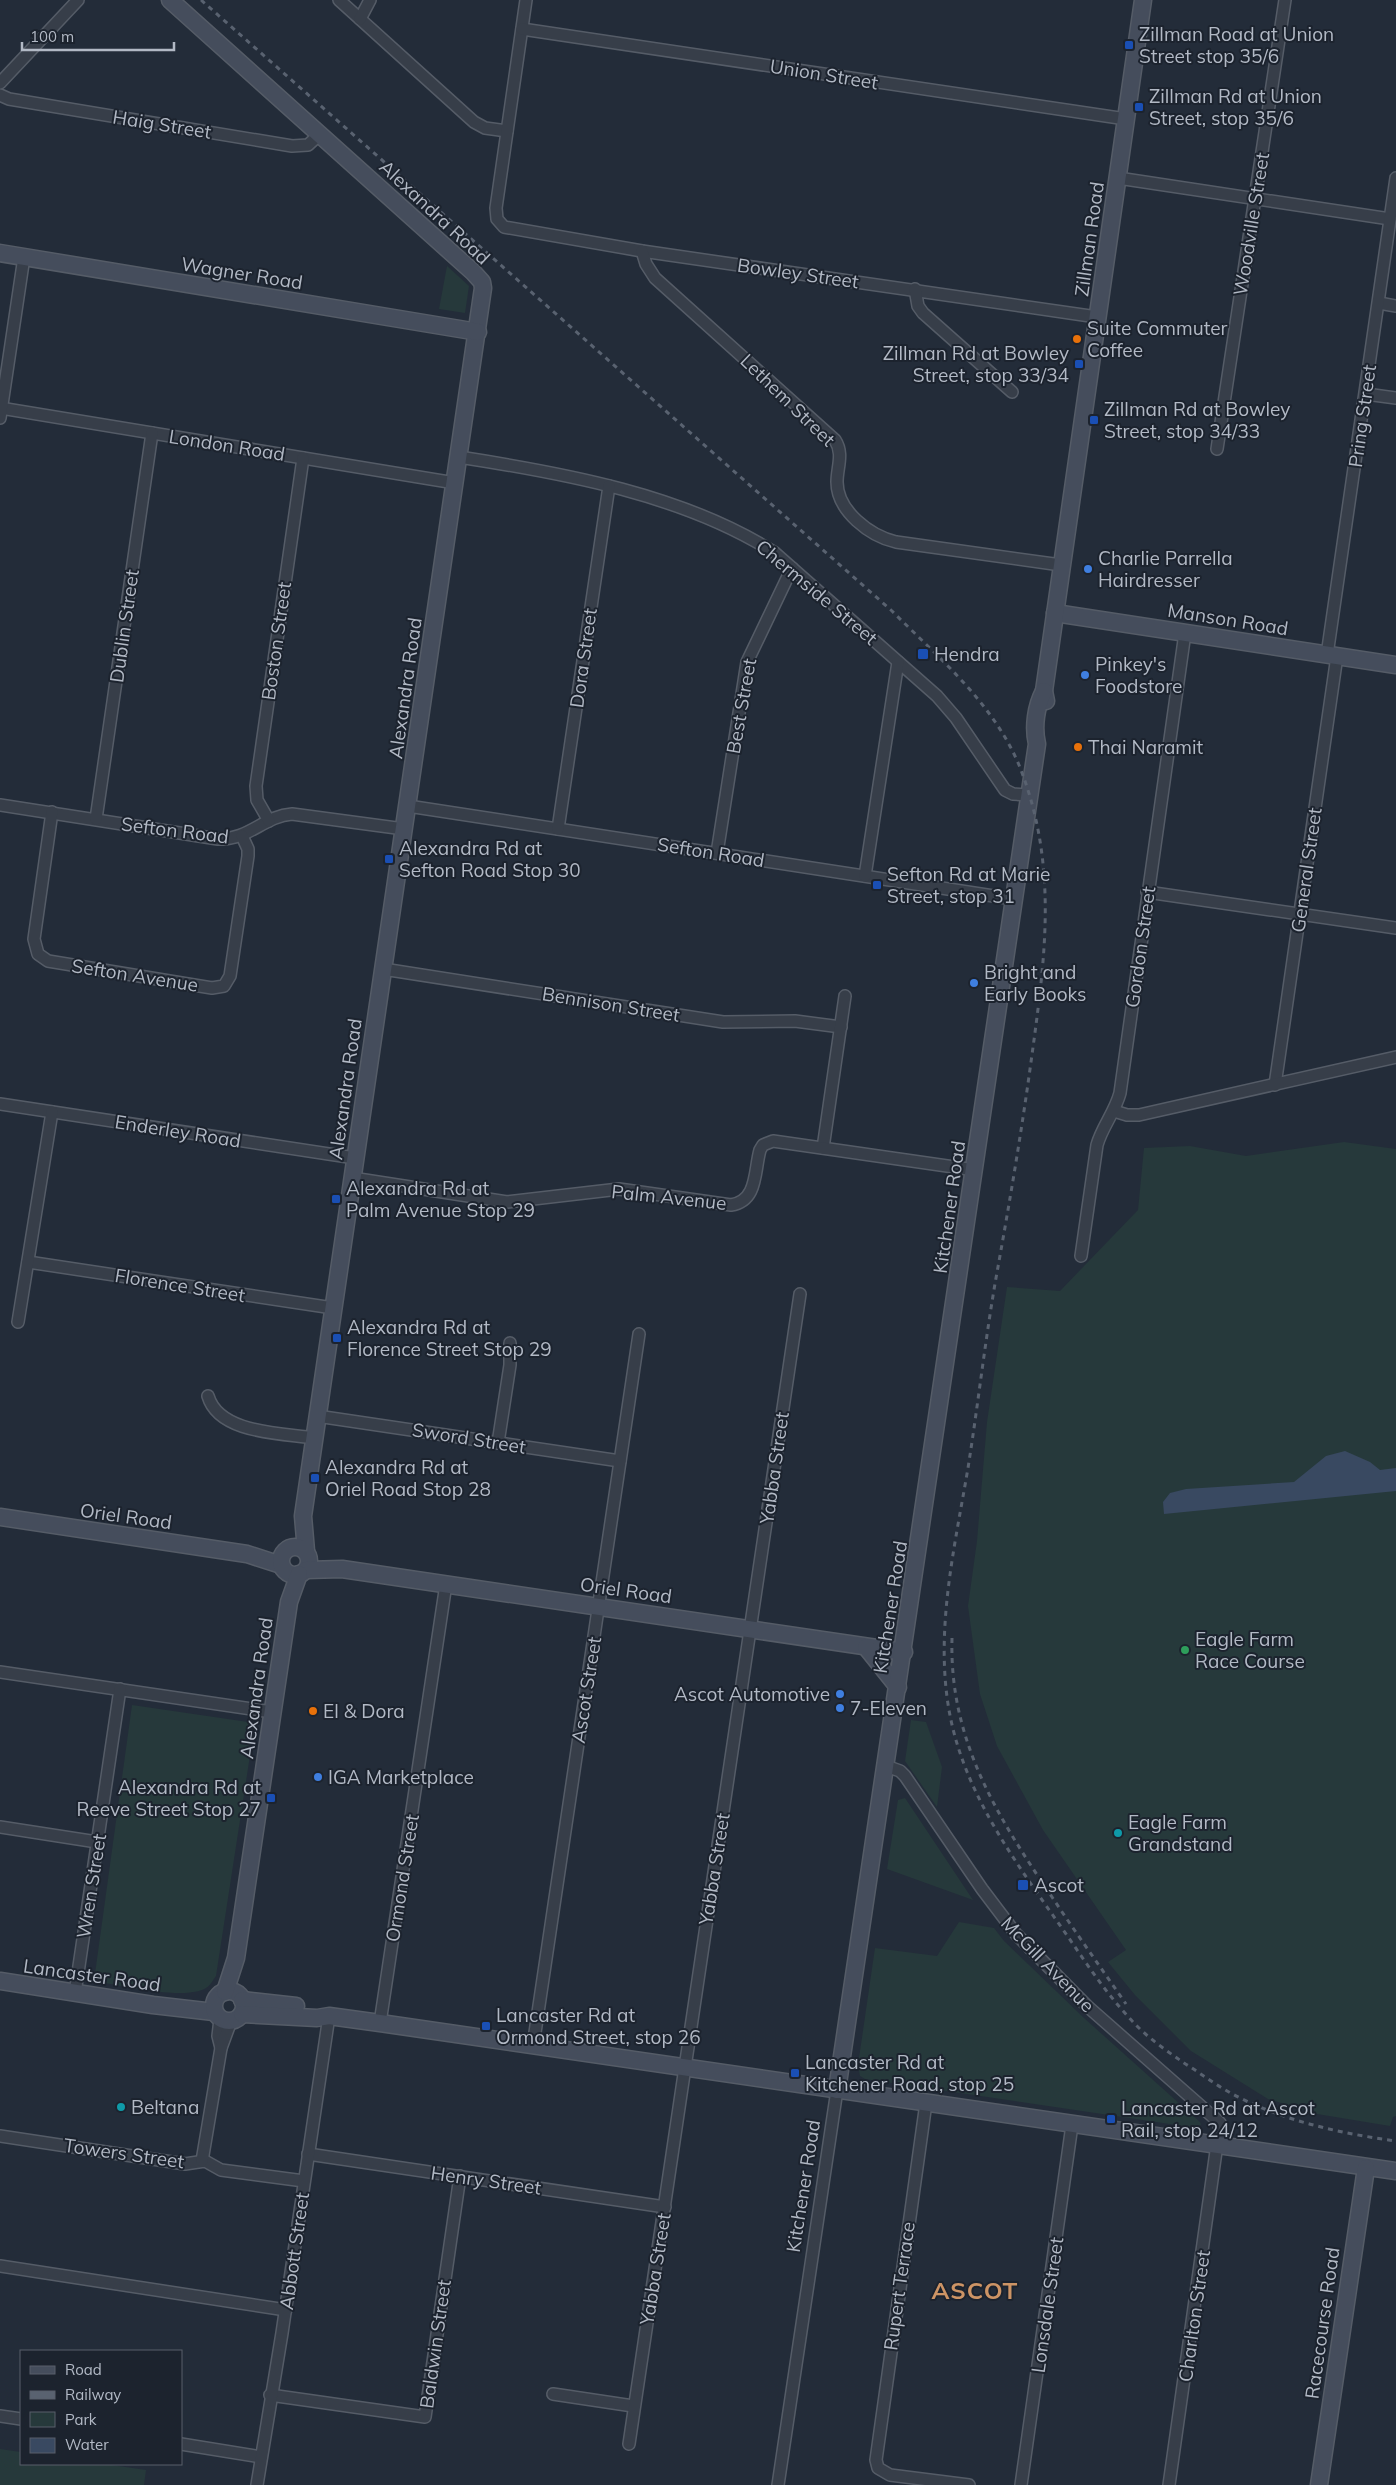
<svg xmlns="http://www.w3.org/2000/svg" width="1396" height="2485" font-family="Mulish,sans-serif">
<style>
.green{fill:#26393b}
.water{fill:#394961}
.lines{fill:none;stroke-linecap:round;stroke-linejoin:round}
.street-casing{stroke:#555c67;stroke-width:14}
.secondary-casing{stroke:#555c67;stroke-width:19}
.street{stroke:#373e49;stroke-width:11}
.secondary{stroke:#454d5c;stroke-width:16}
.rail{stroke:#596270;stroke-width:3;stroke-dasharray:5 5;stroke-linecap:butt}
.transit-dot{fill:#1a4fb4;stroke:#1c232e;stroke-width:2}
.food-dot{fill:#e8710a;stroke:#1c232e;stroke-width:2}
.shop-dot{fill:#3f7fe0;stroke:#1c232e;stroke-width:2}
.leisure-dot{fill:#2e9e5b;stroke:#1c232e;stroke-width:2}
.culture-dot{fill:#0f9aa8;stroke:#1c232e;stroke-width:2}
.labels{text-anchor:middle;stroke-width:4;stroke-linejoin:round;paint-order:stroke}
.poi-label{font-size:19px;fill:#b2b9c5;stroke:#1c232e;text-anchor:start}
.street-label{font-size:19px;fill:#b2b9c5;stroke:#1c232e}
.district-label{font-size:24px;font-weight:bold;letter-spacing:1px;fill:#cd9465;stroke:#1c232e}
</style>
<rect width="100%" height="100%" fill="#232c39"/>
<g class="green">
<path d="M447,266L469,286L465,313L439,309Z"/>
<path d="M1344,1142L1396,1149V2116L1393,2117L1390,2126L1317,2114L1268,2099L1191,2051L1135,1995L1108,1962L1126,1950L1043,1830L997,1746L980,1694L968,1606L977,1541L987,1422L1007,1287L1060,1291L1138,1210L1144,1148L1190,1146L1246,1156Z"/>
<path d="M132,1705L255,1723L216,1976C213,1980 210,1986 206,1988C186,2001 118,1985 94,1981Z"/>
<path d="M911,1720L926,1722L942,1767L937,1807L905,1761Z"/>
<path d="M905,1798L973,1900L887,1869L898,1800Z"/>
<path d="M959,1922L994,1928L1004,1941L1084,2018L1200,2122L1201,2125L1190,2127L865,2079L860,2076L858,2065L875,1948L937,1956Z"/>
<path d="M0,2449L21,2452V2464H105L146,2470L144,2485H0Z"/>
</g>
<path class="water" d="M1345,1451L1370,1462L1380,1470L1396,1468V1491L1164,1514L1163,1502L1170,1493L1186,1489L1294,1482L1326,1456Z"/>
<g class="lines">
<g class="street-casing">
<g id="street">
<path d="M339,0L474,122L485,128L507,131"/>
<path d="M526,0L496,208L497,219L504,227L642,251L1097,317"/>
<path d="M360,19L370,0"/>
<path d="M522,29L1126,119"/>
<path d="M0,83L78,0"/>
<path d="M0,95L9,99L292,146L308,145L320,134"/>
<path d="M1118,178L1390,219"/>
<path d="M642,251L646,264L655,278L835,440C844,454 837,467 837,482C837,511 870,536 896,542L1061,565"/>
<path d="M915,289L918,306L923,313L1012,392"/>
<path d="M1379,303L1396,306"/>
<path d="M1366,394L1396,398"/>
<path d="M0,408L455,483"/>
<path d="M0,418L24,257"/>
<path d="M1217,449L1285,0"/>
<path d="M459,457C563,473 685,495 775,553L937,696L956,718L1005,790L1013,794L1029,795"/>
<path d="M1327,655L1396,178"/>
<path d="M0,805L218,839C249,840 264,816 292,814L404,829"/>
<path d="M408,806L1013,899"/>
<path d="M52,812L34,939L38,954L48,961L212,988L224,986L230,976L248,856V849L242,836"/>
<path d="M96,819L152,433"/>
<path d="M269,821L257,800L256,786L303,458"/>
<path d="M558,829L609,486"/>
<path d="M717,853L747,662L792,568"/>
<path d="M865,876L898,662"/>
<path d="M1147,892L1396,928"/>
<path d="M383,969L723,1022L795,1021L841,1027"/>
<path d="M1275,1085L1337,656"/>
<path d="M0,1104L355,1158"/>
<path d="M1114,1111L1127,1115H1139L1396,1057"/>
<path d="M823,1148L845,996"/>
<path d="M352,1178L507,1202L619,1189L731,1205C758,1201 754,1171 760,1150L763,1145L773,1141L975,1170"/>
<path d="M1081,1256L1097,1145C1102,1127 1115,1112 1120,1093L1185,633"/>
<path d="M28,1262L333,1308"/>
<path d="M18,1322L52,1112"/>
<path d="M208,1396C219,1434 282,1433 314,1438"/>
<path d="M317,1416L620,1461"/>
<path d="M498,1443L510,1365V1343"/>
<path d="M0,1672L272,1712"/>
<path d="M886,1766L900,1771L905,1776L982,1889L1016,1934L1087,2006L1220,2123L1169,2485"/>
<path d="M0,1827L97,1842"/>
<path d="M75,1993L120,1689"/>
<path d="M220,2019L218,2036L221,2048"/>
<path d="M380,2023L446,1584"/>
<path d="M533,2046L639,1334"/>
<path d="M926,2103L876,2460L878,2468L890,2475L969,2485"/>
<path d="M0,2136L185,2164L205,2161L221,2170L304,2181"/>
<path d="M308,2154L665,2207"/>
<path d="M202,2161L221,2048L231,2021"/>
<path d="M0,2266L286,2310"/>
<path d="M553,2394L633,2406"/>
<path d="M270,2395L425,2417L460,2176"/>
<path d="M0,2416L21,2419"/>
<path d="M181,2444L261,2457"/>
<path d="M629,2444L800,1294"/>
<path d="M257,2485L282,2333L329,2016"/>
<path d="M778,2485L837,2090"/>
<path d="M1021,2485L1072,2125"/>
</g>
</g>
<g class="secondary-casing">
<g id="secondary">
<path d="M170,0L473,272L482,282L483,288L303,1516L306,1551"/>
<path d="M0,253L478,332"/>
<path d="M1055,613L1396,665"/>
<path d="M1046,701L1044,691L1143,0"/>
<path d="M0,1517L247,1554L281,1565"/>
<circle cx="295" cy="1561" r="14"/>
<path d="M306,1570L342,1569L904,1652"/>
<path d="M866,1647L898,1687"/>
<path d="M0,1981L153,2005L214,2012"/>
<circle cx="229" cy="2006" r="15"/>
<path d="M225,1992L236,1958L289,1602L299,1574"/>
<path d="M242,2000L296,2006"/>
<path d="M242,2014L317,2018L329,2016L380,2023L1396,2171"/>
<path d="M837,2090L1037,744C1033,727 1036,706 1044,691"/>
<path d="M1319,2485L1366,2168"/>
</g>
</g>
<use href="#street" class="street"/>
<use href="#secondary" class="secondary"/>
<g class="rail">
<path d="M201,0L892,611C939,658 993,703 1019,765C1059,865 1045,959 1031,1062C1021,1135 1009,1206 996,1278C985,1341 978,1405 968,1468C955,1545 936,1625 948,1704C962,1796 1022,1870 1073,1944C1092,1972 1111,1999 1134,2023C1148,2038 1167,2051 1184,2063C1197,2071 1209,2080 1222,2088C1274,2119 1337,2133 1396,2141"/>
<path d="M952,1638C949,1740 997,1816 1052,1897C1076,1933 1101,1968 1126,2004"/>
</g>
</g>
<g class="transit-dot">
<rect x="1124" y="40" width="10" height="10" rx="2.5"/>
<rect x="1134" y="102" width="10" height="10" rx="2.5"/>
<rect x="1074" y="359" width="10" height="10" rx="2.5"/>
<rect x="1089" y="415" width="10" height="10" rx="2.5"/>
<rect x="917" y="648" width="12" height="12" rx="2.5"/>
<rect x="384" y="854" width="10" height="10" rx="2.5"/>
<rect x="872" y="880" width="10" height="10" rx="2.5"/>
<rect x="331" y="1194" width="10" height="10" rx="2.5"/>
<rect x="332" y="1333" width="10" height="10" rx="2.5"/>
<rect x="310" y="1473" width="10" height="10" rx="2.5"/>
<rect x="266" y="1793" width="10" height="10" rx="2.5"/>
<rect x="1017" y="1879" width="12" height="12" rx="2.5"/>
<rect x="481" y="2021" width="10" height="10" rx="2.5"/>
<rect x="790" y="2068" width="10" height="10" rx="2.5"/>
<rect x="1106" y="2114" width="10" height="10" rx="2.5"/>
</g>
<g class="food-dot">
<circle cx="1077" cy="339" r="5"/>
<circle cx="1078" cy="747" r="5"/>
<circle cx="313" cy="1711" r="5"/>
</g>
<g class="shop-dot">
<circle cx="1088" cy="569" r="5"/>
<circle cx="1085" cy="675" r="5"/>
<circle cx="974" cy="983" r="5"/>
<circle cx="840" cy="1694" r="5"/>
<circle cx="840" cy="1708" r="5"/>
<circle cx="318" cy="1777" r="5"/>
</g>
<circle class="leisure-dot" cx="1185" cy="1650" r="5"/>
<g class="culture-dot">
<circle cx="1118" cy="1833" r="5"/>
<circle cx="121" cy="2107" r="5"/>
</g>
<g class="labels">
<g class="poi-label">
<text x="1139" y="41">Zillman Road at Union<tspan x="1139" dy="22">Street stop 35/6</tspan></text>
<text x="1149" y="103">Zillman Rd at Union<tspan x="1149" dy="22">Street, stop 35/6</tspan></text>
<text x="1087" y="335">Suite Commuter<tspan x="1087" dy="22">Coffee</tspan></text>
<text x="1069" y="360" text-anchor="end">Zillman Rd at Bowley<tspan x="1069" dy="22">Street, stop 33/34</tspan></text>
<text x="1104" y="416">Zillman Rd at Bowley<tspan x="1104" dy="22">Street, stop 34/33</tspan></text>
<text x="1098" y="565">Charlie Parrella<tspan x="1098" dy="22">Hairdresser</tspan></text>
<text x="934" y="661">Hendra</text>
<text x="1095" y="671">Pinkey's<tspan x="1095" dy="22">Foodstore</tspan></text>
<text x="1088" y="754">Thai Naramit</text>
<text x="399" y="855">Alexandra Rd at<tspan x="399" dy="22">Sefton Road Stop 30</tspan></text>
<text x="887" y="881">Sefton Rd at Marie<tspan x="887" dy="22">Street, stop 31</tspan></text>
<text x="984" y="979">Bright and<tspan x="984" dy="22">Early Books</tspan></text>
<text x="346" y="1195">Alexandra Rd at<tspan x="346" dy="22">Palm Avenue Stop 29</tspan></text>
<text x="347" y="1334">Alexandra Rd at<tspan x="347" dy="22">Florence Street Stop 29</tspan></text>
<text x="325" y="1474">Alexandra Rd at<tspan x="325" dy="22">Oriel Road Stop 28</tspan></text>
<text x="1195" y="1646">Eagle Farm<tspan x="1195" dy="22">Race Course</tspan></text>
<text x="830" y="1701" text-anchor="end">Ascot Automotive</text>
<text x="850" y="1715">7-Eleven</text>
<text x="323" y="1718">El &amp; Dora</text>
<text x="328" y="1784">IGA Marketplace</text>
<text x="261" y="1794" text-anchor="end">Alexandra Rd at<tspan x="261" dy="22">Reeve Street Stop 27</tspan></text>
<text x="1128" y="1829">Eagle Farm<tspan x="1128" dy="22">Grandstand</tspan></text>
<text x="1034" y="1892">Ascot</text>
<text x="496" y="2022">Lancaster Rd at<tspan x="496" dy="22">Ormond Street, stop 26</tspan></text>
<text x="805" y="2069">Lancaster Rd at<tspan x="805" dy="22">Kitchener Road, stop 25</tspan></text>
<text x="131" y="2114">Beltana</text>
<text x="1121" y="2115">Lancaster Rd at Ascot<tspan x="1121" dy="22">Rail, stop 24/12</tspan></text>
</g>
<g class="street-label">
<text transform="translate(824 74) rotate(9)" y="7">Union Street</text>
<text transform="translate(162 124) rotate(9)" y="7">Haig Street</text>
<text transform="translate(435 212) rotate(43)" y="7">Alexandra Road</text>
<text transform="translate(1251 224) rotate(-81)" y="7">Woodville Street</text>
<text transform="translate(1089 239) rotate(-82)" y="7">Zillman Road</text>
<text transform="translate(242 273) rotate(9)" y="7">Wagner Road</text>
<text transform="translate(798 273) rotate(8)" y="7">Bowley Street</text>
<text transform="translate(788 400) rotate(44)" y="7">Lethem Street</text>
<text transform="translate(1362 416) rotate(-82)" y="7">Pring Street</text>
<text transform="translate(227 445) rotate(9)" y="7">London Road</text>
<text transform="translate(817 592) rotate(40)" y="7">Chermside Street</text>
<text transform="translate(1228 619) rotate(9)" y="7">Manson Road</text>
<text transform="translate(124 626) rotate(-82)" y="7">Dublin Street</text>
<text transform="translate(276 641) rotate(-82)" y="7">Boston Street</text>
<text transform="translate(583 658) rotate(-82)" y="7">Dora Street</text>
<text transform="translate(405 688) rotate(-82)" y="7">Alexandra Road</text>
<text transform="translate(741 706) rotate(-80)" y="7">Best Street</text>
<text transform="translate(175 830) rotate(7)" y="7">Sefton Road</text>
<text transform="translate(711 852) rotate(9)" y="7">Sefton Road</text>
<text transform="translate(1306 870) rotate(-82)" y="7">General Street</text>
<text transform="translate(1140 947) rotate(-82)" y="7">Gordon Street</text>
<text transform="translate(135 975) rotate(9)" y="7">Sefton Avenue</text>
<text transform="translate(611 1004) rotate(9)" y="7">Bennison Street</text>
<text transform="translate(345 1089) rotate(-82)" y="7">Alexandra Road</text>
<text transform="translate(178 1131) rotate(9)" y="7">Enderley Road</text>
<text transform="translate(669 1197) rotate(6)" y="7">Palm Avenue</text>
<text transform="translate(949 1207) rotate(-82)" y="7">Kitchener Road</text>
<text transform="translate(180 1285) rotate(9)" y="7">Florence Street</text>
<text transform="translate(469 1438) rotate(9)" y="7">Sword Street</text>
<text transform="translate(774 1468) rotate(-82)" y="7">Yabba Street</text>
<text transform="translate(126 1516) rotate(8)" y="7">Oriel Road</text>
<text transform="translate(626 1590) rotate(8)" y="7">Oriel Road</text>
<text transform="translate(890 1607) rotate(-81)" y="7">Kitchener Road</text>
<text transform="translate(256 1688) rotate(-82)" y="7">Alexandra Road</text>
<text transform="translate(586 1690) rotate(-81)" y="7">Ascot Street</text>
<text transform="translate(714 1869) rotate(-81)" y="7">Yabba Street</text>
<text transform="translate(402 1878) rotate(-81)" y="7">Ormond Street</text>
<text transform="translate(91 1886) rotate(-81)" y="7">Wren Street</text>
<text transform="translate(1048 1964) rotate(46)" y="7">McGill Avenue</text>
<text transform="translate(92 1975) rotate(8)" y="7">Lancaster Road</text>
<text transform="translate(124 2153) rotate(8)" y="7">Towers Street</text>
<text transform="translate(486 2180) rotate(8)" y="7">Henry Street</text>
<text transform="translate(803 2186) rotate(-81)" y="7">Kitchener Road</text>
<text transform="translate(294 2251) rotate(-82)" y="7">Abbott Street</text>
<text transform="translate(655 2269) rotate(-81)" y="7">Yabba Street</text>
<text transform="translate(899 2286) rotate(-82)" y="7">Rupert Terrace</text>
<text transform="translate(1047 2305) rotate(-82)" y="7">Lonsdale Street</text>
<text transform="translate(1194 2316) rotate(-82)" y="7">Charlton Street</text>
<text transform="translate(1322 2323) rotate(-82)" y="7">Racecourse Road</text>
<text transform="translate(435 2344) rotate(-82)" y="7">Baldwin Street</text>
</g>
<g class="district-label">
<text x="975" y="2299">ASCOT</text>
</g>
</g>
<rect x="20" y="2350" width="162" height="115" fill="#1c232e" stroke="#585f6a"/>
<rect x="30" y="2366" width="25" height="8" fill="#454d5c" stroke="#585f6a"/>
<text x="65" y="2375" font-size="15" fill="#b2b9c5">Road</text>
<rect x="30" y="2391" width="25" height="8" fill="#596270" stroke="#585f6a"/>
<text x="65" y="2400" font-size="15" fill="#b2b9c5">Railway</text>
<rect x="30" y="2412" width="25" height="15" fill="#26393b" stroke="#585f6a"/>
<text x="65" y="2425" font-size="15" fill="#b2b9c5">Park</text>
<rect x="30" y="2438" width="25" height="15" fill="#394961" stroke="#585f6a"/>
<text x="65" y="2450" font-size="15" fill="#b2b9c5">Water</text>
<path d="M22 42v8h152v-8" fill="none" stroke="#b2b9c5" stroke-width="2.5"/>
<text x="30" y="42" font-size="15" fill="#b2b9c5" stroke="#1c232e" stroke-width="4" paint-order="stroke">100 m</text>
</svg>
